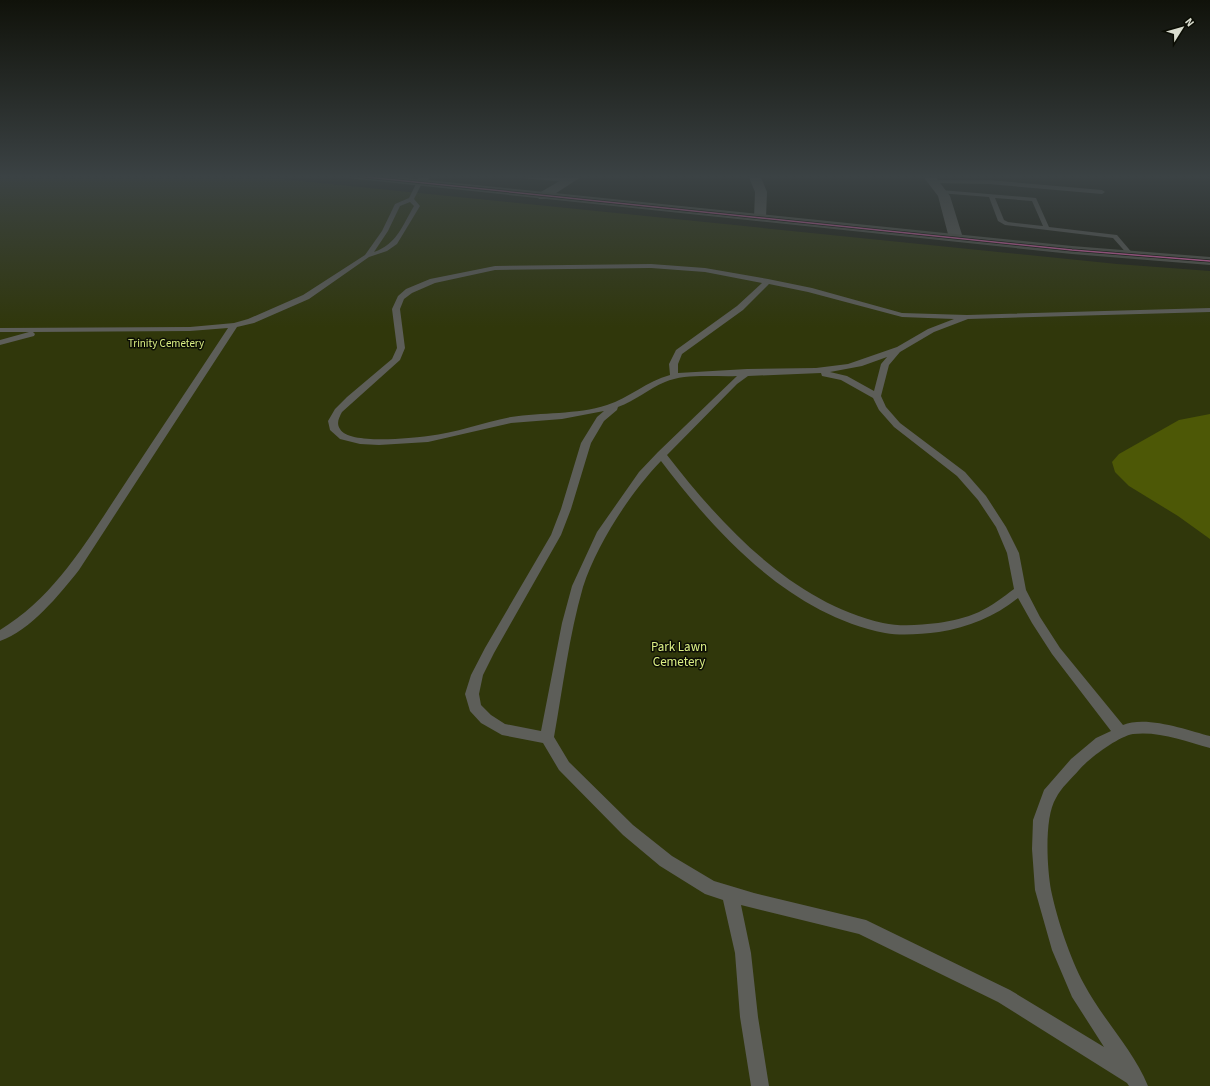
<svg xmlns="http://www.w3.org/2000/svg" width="1210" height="1086" font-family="'Source Sans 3',sans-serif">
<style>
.green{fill:#30370b}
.water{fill:#4d5806}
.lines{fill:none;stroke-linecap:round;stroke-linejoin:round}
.service{fill:#5d5e59;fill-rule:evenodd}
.minor{fill:#5d5e59;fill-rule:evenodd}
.tertiary{fill:#5d5e59;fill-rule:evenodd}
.secondary{fill:#55574e;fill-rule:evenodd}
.bus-1-casing{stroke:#0b0d04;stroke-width:3}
.bus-1{stroke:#de62ac;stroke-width:1.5}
.labels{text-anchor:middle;stroke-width:3;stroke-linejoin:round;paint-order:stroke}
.far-park-label{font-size:11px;fill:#dbef84;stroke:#0b0d04}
.park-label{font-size:13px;fill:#dbef84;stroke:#0b0d04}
</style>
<rect width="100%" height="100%" fill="#1e2013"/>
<path class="green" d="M0,175H242L1117,264L1210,271V1086H0Z"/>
<path class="water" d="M1210,414V539L1178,516L1129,486L1115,472L1112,462L1119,454L1179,420Z"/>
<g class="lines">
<g class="service">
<path d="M506,175H527L567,178L570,180L567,182L509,177Z"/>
<path d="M933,180H989L1102,190L1105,192L1102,194L989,184L931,183V181Z"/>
<path d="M417,182L422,183L414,199L420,206L397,244L387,251L369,257L309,299L254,323L237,327L79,570C60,594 30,631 0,641V630C58,595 91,534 128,479C161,429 195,378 228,328L190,331L33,332L35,334L34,336L0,345V340L29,332H0V328L190,327L234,323L248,319L303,295L365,255L382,231L395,204L409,198ZM410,202L414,206C402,226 397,244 374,252L388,231L400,206Z"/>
<path d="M941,190L1036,198L1049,227L1117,235L1134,255L1129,256L1113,238L1005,225L998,221L989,197L939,193L938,192ZM995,198L1032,201L1043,226L1008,222L1004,220Z"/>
<path d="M651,264L705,268L768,279L812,288L902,313L967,315L1210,308V312L968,319L934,332L900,352L889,365L881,396L886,407L900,423L965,472L986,496L1006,527L1019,553L1026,590L1040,617L1060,648L1123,725C1146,715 1187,730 1210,736V748C1185,741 1159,731 1133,734C1119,736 1088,759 1079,770C1071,779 1061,788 1056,798C1044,817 1047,868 1051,890C1057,919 1070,958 1084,984C1103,1020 1133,1049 1148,1086H1129L1127,1083L998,1002L859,934L741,905L751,953L758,1017L769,1086H751L740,1017L735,953L723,900L705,894L660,866L623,835L559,770L543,743L502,735L481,723L470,711L465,694L471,675L485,648L551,535L561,509L581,443L597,417L604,411L562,419L511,423L428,442L379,445L360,444L340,439L330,430L328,421L335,409L347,397L392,359L397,348L392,309L398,296L406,289L430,279L495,266ZM651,268L705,272L762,283L737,306L676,350L669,364L670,375C647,381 629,398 607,405C576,415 542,412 511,417C483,422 456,433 428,436C411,438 349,445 340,429C336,423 339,418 342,412L400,360L405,348L400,309L404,299L412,293L435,283L495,270ZM769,284L808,292L902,317L954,319L928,329L897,347L848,364L816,368L747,369L678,373V364L682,354L743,310ZM887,357L881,364L874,391L847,376L830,372L862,366ZM821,373L822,376L841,380L873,398L879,410L894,427L957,476L978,500L996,527L1007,553L1014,589C1003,597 992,606 979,612C966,618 951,621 938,623C920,625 901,627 883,623C792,602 722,526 667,455L737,384L748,376ZM737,376L658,452L639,472L597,532L572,586L562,623L541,731L505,724L491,715L481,705L479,694L483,675L494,653L561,535L571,509L591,443L604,421L617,410L618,407C635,401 648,389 665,382C685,373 715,377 737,376ZM661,461C717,535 790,614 885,633C902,636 921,634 939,632C969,627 994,617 1018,598L1032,623L1052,654L1111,731L1096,738L1071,759L1044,790L1033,820L1032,849L1035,890L1052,950L1072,997L1104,1047L1010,990L866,920L754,893L714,881L672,856L633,825L569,762L554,737C563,687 569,636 583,587C597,544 630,493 661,461Z"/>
</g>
<g class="minor">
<path d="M570,175H584L547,199H539L537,196L539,193Z"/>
<path d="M748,175H760L767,192L766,218L764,221H756L754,218L755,192Z"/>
<path d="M922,175H934L950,196L963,238L961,241H951L949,238L938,196Z"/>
</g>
<path class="tertiary" d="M421,175H433L423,185H415L413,183Z"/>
<path class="secondary" d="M341,175H378L1072,246L1210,257V265L1072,254L347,178L343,177Z"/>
<g class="bus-1-casing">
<path id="bus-1" d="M347,175L1072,250L1210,261"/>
</g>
<use href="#bus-1" class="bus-1"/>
</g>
<linearGradient id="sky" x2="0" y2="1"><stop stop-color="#10120a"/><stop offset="0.54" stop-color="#3b4244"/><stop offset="1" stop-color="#3b4244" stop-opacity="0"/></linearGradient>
<rect width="1210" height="327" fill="url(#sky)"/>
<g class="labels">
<g class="far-park-label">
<text x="166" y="347">Trinity Cemetery</text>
</g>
<g class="park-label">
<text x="679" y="651">Park Lawn<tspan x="679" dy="15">Cemetery</tspan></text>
</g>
</g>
<g transform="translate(1182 28) rotate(53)" stroke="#0b0d04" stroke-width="3" paint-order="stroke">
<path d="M0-3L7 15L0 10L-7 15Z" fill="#daddcf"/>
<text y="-6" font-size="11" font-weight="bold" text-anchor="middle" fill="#daddcf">N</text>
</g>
</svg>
